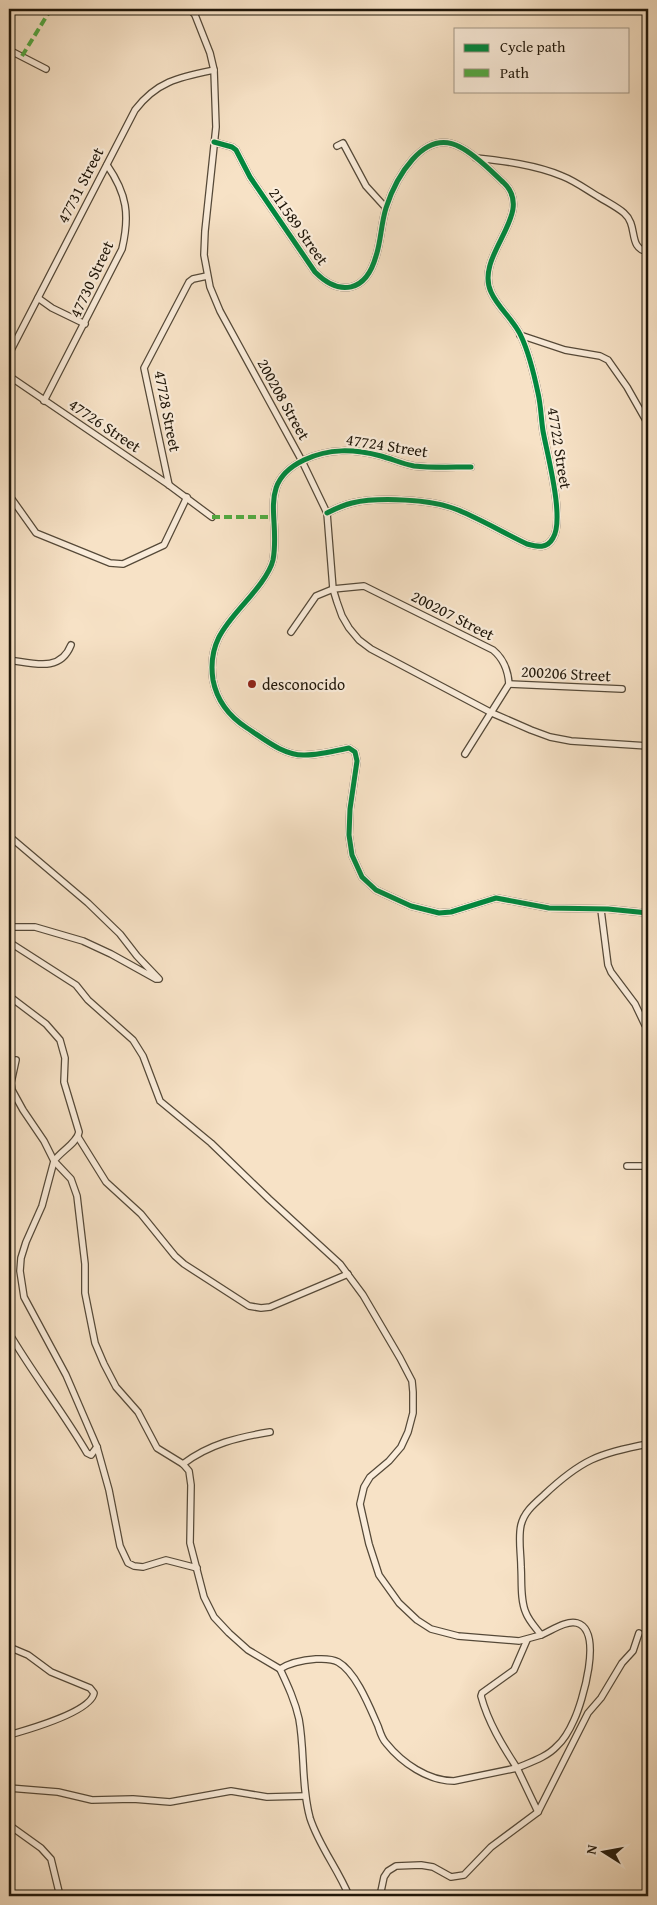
<svg xmlns="http://www.w3.org/2000/svg" width="657" height="1905" font-family="'Gentium Book Plus',serif">
<style>
.lines{fill:none;stroke-linecap:round;stroke-linejoin:round}
.street-casing{stroke:#554938;stroke-width:8}
.street{stroke:#faecda;stroke-width:5.5}
.quiet{stroke:#52a941;stroke-width:4;stroke-dasharray:8 4;stroke-linecap:butt}
.cycleway-casing{stroke:#faecda;stroke-width:8}
.cycleway{stroke:#00873e;stroke-width:5}
.poi-dot{fill:#8f2418;stroke:#faecda;stroke-width:2}
.labels{text-anchor:middle;stroke-width:4.5;stroke-linejoin:round;paint-order:stroke}
.street-label{font-size:16px;fill:#1f1609;stroke:#faecda}
.poi-label{font-size:16px;fill:#1f1609;stroke:#faecda;text-anchor:start}
</style>
<rect width="100%" height="100%" fill="#f7e2c6"/>
<filter id="stains"><feTurbulence type="fractalNoise" baseFrequency=".004" numOctaves="4"/><feColorMatrix values="0 0 0 0 .2 0 0 0 0 .09 0 0 0 0 .02 0 0 0 .5 -.17"/></filter>
<radialGradient id="worn" r=".72"><stop offset=".6" stop-color="#630" stop-opacity="0"/><stop offset="1" stop-color="#630" stop-opacity=".3"/></radialGradient>
<g class="lines">
<g class="street-casing">
<g id="street">
<path d="M190,9L195,15L210,53L214,70L216,127L205,231L204,255L210,287L220,311L302,461L327,513L333,589L337,602L342,616L349,628L359,640L371,649L492,713L531,730L550,737L571,741L648,746"/>
<path d="M9,50L46,69"/>
<path d="M214,142L232,147L236,150L250,177L315,272C340,297 366,292 376,256C381,241 381,224 386,208C395,180 423,127 460,147C476,155 491,171 504,183C536,214 474,255 491,292C498,308 514,320 521,336C529,353 534,374 538,393C541,406 541,418 543,431C547,454 565,519 553,538C547,549 538,547 527,544C504,533 482,520 458,510C433,499 378,497 352,503C343,505 335,509 327,513"/>
<path d="M337,146L343,143L366,186L386,208"/>
<path d="M476,158C504,161 536,165 562,176C575,181 587,190 599,197C607,202 617,207 624,213C639,226 627,248 648,252"/>
<path d="M38,298L52,308L85,324"/>
<path d="M520,335L565,350L600,356L608,360L627,387L648,424"/>
<path d="M9,354L135,110C157,81 180,77 214,70"/>
<path d="M9,376L169,485L212,517"/>
<path d="M44,401L122,249C130,215 127,194 107,165"/>
<path d="M471,467C452,467 432,468 414,466C403,464 392,459 381,456C354,449 329,448 304,460C256,483 281,519 273,560C271,569 266,576 261,583C236,617 206,634 213,680C217,701 230,717 247,728C264,739 284,756 305,755C319,755 335,751 349,748L355,752L357,761L350,809L349,835L352,855L362,877L376,890L411,906L439,913L451,912L496,898L549,908L608,909L648,913"/>
<path d="M169,485L144,368L189,282L193,279L207,276"/>
<path d="M9,495L36,533L110,563L123,564L164,545L187,497"/>
<path d="M291,632L316,596L333,589L364,586L493,650C504,659 508,670 509,684L465,754"/>
<path d="M9,660C33,663 60,673 71,645"/>
<path d="M509,684L622,689"/>
<path d="M9,836L88,903L120,934L137,956L159,979H156L111,954L83,941L35,927H9"/>
<path d="M601,910L608,965L611,972L635,1004L645,1025"/>
<path d="M9,942L76,985L88,1000L133,1040L143,1056L160,1101L211,1143L269,1199L340,1264L363,1295L400,1358L412,1381L413,1392V1413L408,1432L401,1447L389,1461L370,1477L364,1487L360,1504L369,1544L379,1575L399,1603L417,1620L431,1629L458,1636L519,1641L541,1635"/>
<path d="M9,996L46,1024L60,1040L65,1058L64,1082L79,1132C77,1143 61,1151 54,1161L71,1179L77,1196L85,1264V1293L95,1343L104,1364L116,1387L138,1412L157,1448L183,1464L189,1471L191,1485L190,1543L204,1597L214,1617L229,1633L248,1650L280,1669"/>
<path d="M16,1060L11,1083L12,1090L23,1110L44,1141L54,1161L42,1206L26,1242L21,1258L20,1271L24,1297L66,1375L97,1447L109,1490L120,1546L128,1563L134,1566L143,1567L166,1560L197,1568"/>
<path d="M78,1137L106,1182L141,1214L175,1256L184,1264L249,1306L261,1308L270,1307L348,1274"/>
<path d="M627,1166H648"/>
<path d="M9,1333C33,1374 63,1412 87,1453L91,1455L97,1447"/>
<path d="M183,1464C209,1444 239,1437 270,1432"/>
<path d="M527,1640L514,1670L482,1693L481,1696C488,1722 502,1745 517,1768C531,1762 547,1757 557,1746C565,1739 570,1729 574,1720C582,1703 604,1631 577,1623C566,1620 551,1631 541,1635C536,1628 529,1621 526,1613C520,1600 522,1581 521,1567C521,1554 518,1538 521,1525C524,1512 534,1504 544,1495C581,1460 599,1453 648,1444"/>
<path d="M9,1647L28,1655L51,1672L90,1688L94,1693C91,1712 27,1730 9,1735"/>
<path d="M9,1788L58,1792L92,1800L133,1799L170,1802L231,1791L267,1797L305,1796"/>
<path d="M9,1825L41,1848L51,1859L60,1896"/>
<path d="M349,1896C338,1869 319,1846 310,1818C301,1785 305,1752 299,1719C295,1701 288,1686 280,1669C291,1662 302,1660 316,1659C323,1659 331,1658 338,1662C356,1672 370,1708 378,1726C380,1732 382,1739 386,1743C402,1763 428,1781 454,1781L517,1768L538,1812"/>
<path d="M380,1896L384,1877L388,1871L396,1866L421,1865L433,1867L451,1877L464,1875L491,1847L538,1812L588,1713L601,1698L622,1663L633,1651L639,1633"/>
</g>
</g>
<use href="#street" class="street"/>
<g class="quiet">
<path d="M22,56L51,9"/>
<path d="M212,517H275"/>
</g>
<g class="cycleway-casing">
<g id="cycleway">
<path d="M214,142L232,147L236,150L250,177L315,272C340,297 366,292 376,256C381,241 381,224 386,208C395,180 423,127 460,147C476,155 491,171 504,183C536,214 474,255 491,292C498,308 514,320 521,336C529,353 534,374 538,393C541,406 541,418 543,431C547,454 565,519 553,538C547,549 538,547 527,544C504,533 482,520 458,510C433,499 378,497 352,503C343,505 335,509 327,513"/>
<path d="M471,467C452,467 432,468 414,466C403,464 392,459 381,456C354,449 329,448 304,460C256,483 281,519 273,560C271,569 266,576 261,583C236,617 206,634 213,680C217,701 230,717 247,728C264,739 284,756 305,755C319,755 335,751 349,748L355,752L357,761L350,809L349,835L352,855L362,877L376,890L411,906L439,913L451,912L496,898L549,908L608,909L648,913"/>
</g>
</g>
<use href="#cycleway" class="cycleway"/>
</g>
<circle class="poi-dot" cx="252" cy="684" r="5"/>
<g class="labels">
<g class="street-label">
<text transform="translate(80 185) rotate(-63)" y="6">47731 Street</text>
<text transform="translate(299 226) rotate(55)" y="6">211589 Street</text>
<text transform="translate(91 279) rotate(-65)" y="6">47730 Street</text>
<text transform="translate(284 399) rotate(61)" y="6">200208 Street</text>
<text transform="translate(168 411) rotate(79)" y="6">47728 Street</text>
<text transform="translate(105 425) rotate(34)" y="6">47726 Street</text>
<text transform="translate(387 445) rotate(9)" y="6">47724 Street</text>
<text transform="translate(560 448) rotate(81)" y="6">47722 Street</text>
<text transform="translate(453 615) rotate(27)" y="6">200207 Street</text>
<text transform="translate(566 673) rotate(3)" y="6">200206 Street</text>
</g>
<g class="poi-label">
<text x="262" y="690">desconocido</text>
</g>
</g>
<rect width="657" height="1905" fill="none" stroke="#f7e2c6" stroke-width="30"/>
<rect x="10" y="10" width="637" height="1885" fill="none" stroke="#1f1609" stroke-width="2.5"/>
<rect x="15" y="15" width="627" height="1875" fill="none" stroke="#1f1609"/>
<rect x="454" y="28" width="175" height="65" fill="#faecda" stroke="#a29686"/>
<rect x="464" y="44" width="25" height="8" fill="#00873e" stroke="#a29686"/>
<text x="500" y="52" font-size="15" fill="#1f1609">Cycle path</text>
<rect x="464" y="69" width="25" height="8" fill="#52a941" stroke="#a29686"/>
<text x="500" y="78" font-size="15" fill="#1f1609">Path</text>
<g transform="translate(604 1852) rotate(281)" stroke="#faecda" stroke-width="4" paint-order="stroke">
<path d="M0-4L9 19L0 12L-9 19Z" fill="#1f1609"/>
<text y="-8" font-size="14" font-weight="bold" text-anchor="middle" fill="#1f1609">N</text>
</g>
<rect width="100%" height="100%" filter="url(#stains)"/>
<rect width="100%" height="100%" fill="url(#worn)"/>
</svg>
